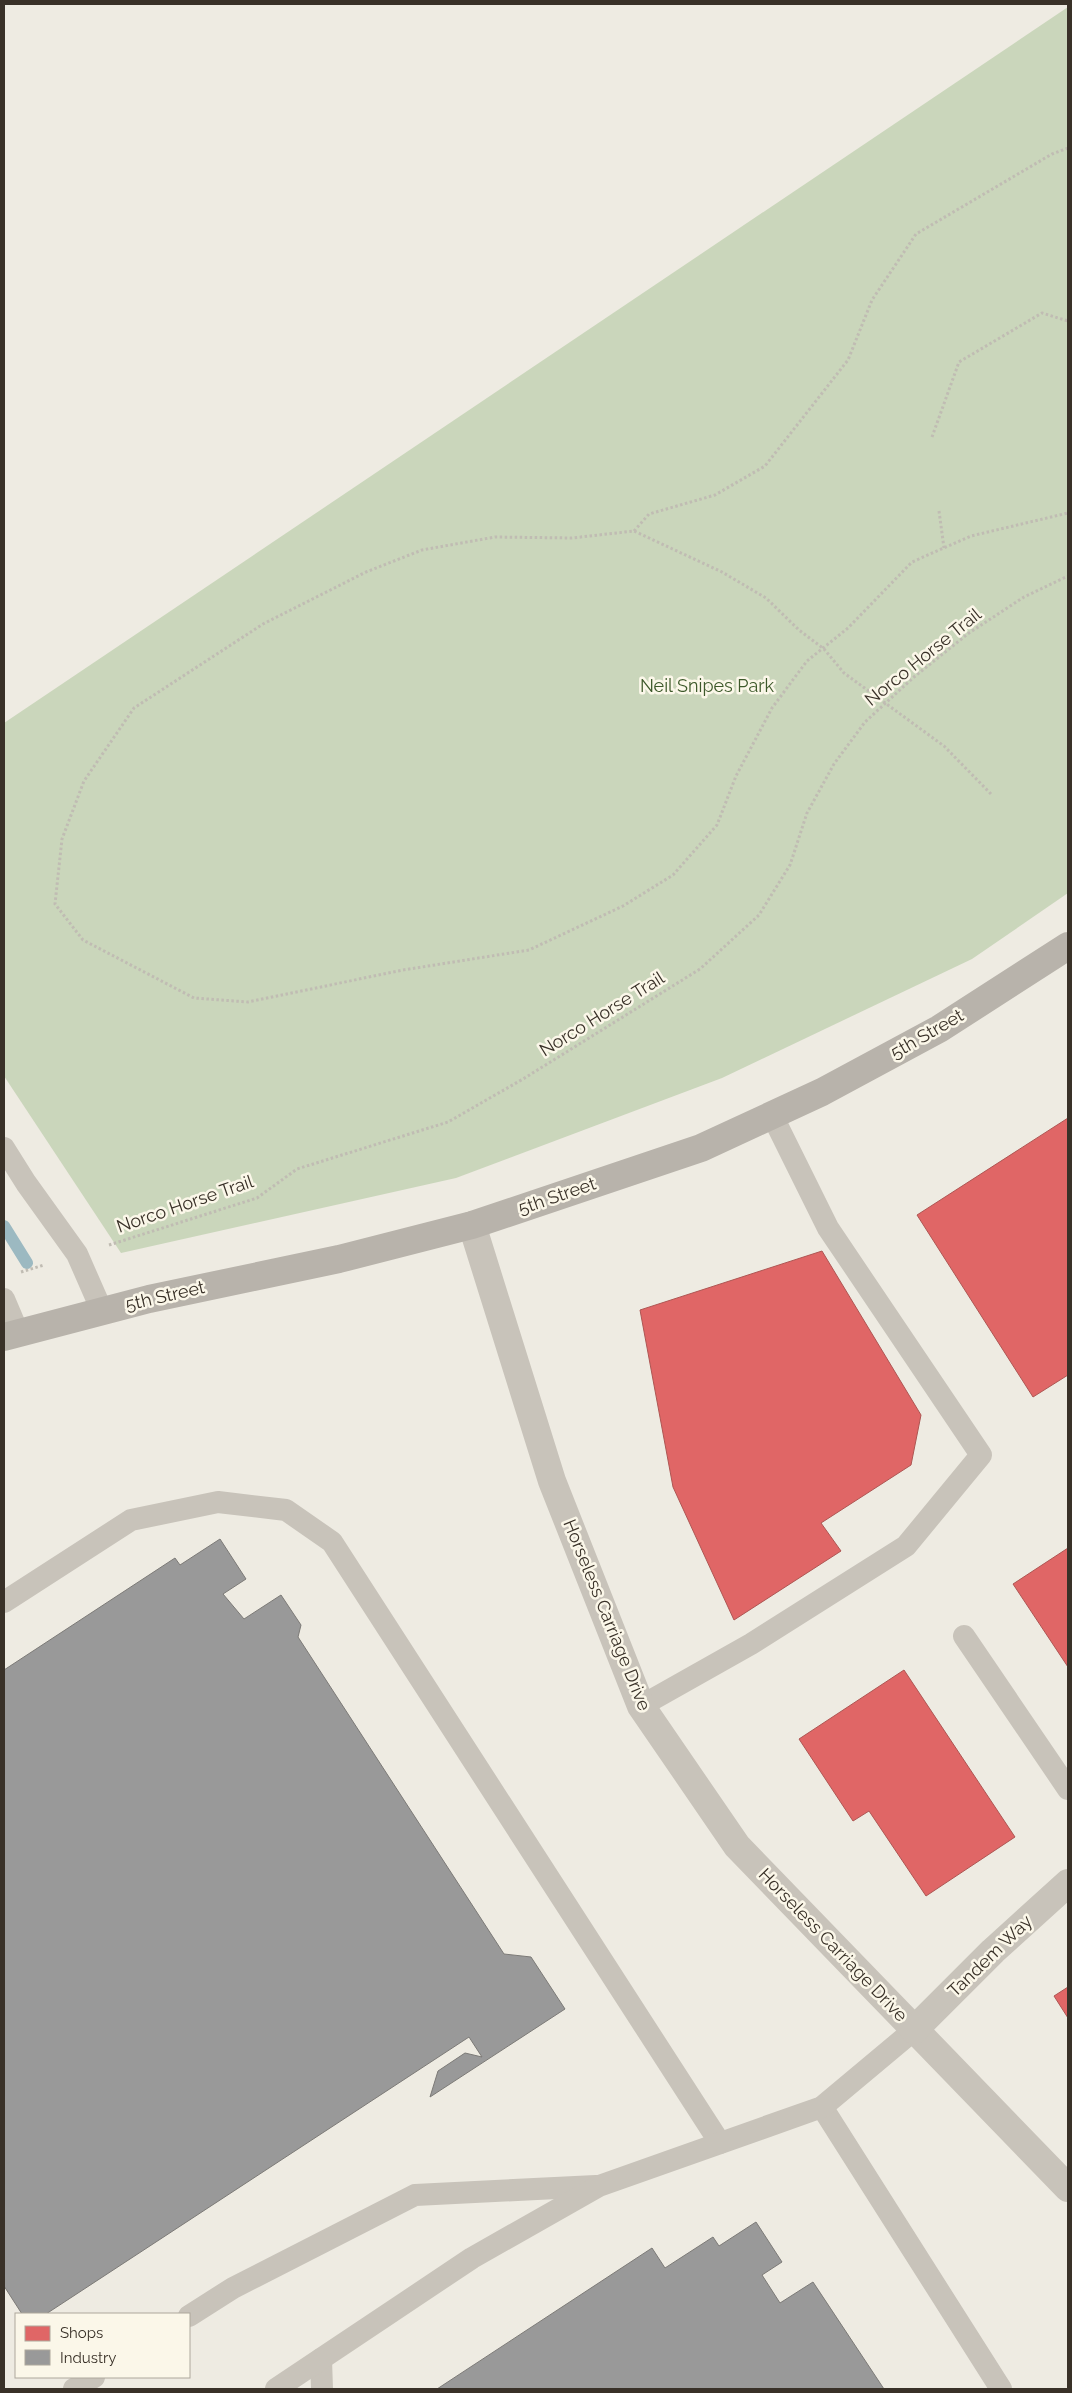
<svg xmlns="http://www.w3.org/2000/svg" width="1072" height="2393" font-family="Raleway,sans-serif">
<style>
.green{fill:#cad6bb}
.shops{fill:#e06666;stroke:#ae5653}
.industry{fill:#999;stroke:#7c7a77}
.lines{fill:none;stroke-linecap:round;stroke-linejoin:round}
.stream{stroke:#9cb9c1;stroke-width:12}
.path{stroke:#c0bcb3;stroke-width:3;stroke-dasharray:2.5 2.5;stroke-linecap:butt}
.lane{stroke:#c8c3ba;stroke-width:22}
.street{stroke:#c8c3ba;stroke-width:28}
.secondary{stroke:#b8b3ab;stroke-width:28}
.labels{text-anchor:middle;stroke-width:5;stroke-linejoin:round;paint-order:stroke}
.street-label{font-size:18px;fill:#393128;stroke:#fbf7e9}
.park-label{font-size:18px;fill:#3d592a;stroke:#fbf7e9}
</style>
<rect width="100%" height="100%" fill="#eeebe2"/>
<path class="green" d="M1068,7V893L972,959L722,1078L456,1178L121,1253L4,1076V723Z"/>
<g class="shops">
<path d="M1068,1118V1375L1033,1397L917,1215Z"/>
<path d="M822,1251L921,1415L911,1465L821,1523L841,1551L734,1620L673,1487L640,1310Z"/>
<path d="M1068,1548V1667L1013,1584Z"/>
<path d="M904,1670L1015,1837L926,1896L869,1811L853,1821L799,1739Z"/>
<path d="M1068,1987V2018L1054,1996Z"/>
</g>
<g class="industry">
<path d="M220,1539L246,1579L223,1594L244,1619L281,1595L301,1625L298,1637L504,1954L531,1957L565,2009L430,2097L438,2071L465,2053L482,2057L469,2037L46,2314H22L4,2286V1670L175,1558L180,1565Z"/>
<path d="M756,2222L782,2262L762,2275L780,2303L813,2282L884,2389H437L652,2248L665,2268L713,2237L719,2246Z"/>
</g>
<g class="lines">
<path class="stream" d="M4,1226L27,1263"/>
<g class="path">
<path d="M932,437L959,362L1042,313L1068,321"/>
<path d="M939,511L944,548"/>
<path d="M634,531L649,514L715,495L765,466L848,360L872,300L916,234L1052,154L1068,148"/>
<path d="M991,794L944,746L844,673L824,649L799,630L766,598L722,572L634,531L572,538L495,537L422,550L366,572L263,624L134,708L84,781L62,839L55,904L83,940L194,998L248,1002L403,970L529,950L623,906L673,875L717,825L736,776L772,708L807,661L848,628L912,562L971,536L1068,513"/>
<path d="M109,1245L257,1198L297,1169L448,1122L523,1079L700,969L759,915L790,865L807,813L834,764L865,722L914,677L969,633L1024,597L1068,576"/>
<path d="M21,1272L44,1265"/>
</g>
<g class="lane">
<path d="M4,1148L26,1183L77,1254L102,1311"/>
<path d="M4,1299L18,1332"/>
<path d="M4,1602L131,1520L218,1502L286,1510L332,1542L720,2143"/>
<path d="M964,1636L1068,1789"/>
<path d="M641,1706L751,1644L906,1546L981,1455L828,1228L772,1115"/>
<path d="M822,2107L1001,2389"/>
<path d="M189,2316L233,2288L415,2195L596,2186"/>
<path d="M321,2359L322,2389"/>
<path d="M74,2389L94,2377"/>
<path d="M276,2389L472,2258L599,2186L822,2107L914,2030"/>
</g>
<g class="street">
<path d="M472,1225L552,1481L641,1706L737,1846L1068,2188"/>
<path d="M914,2030L993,1951L1068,1883"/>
</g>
<path class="secondary" d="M4,1337L149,1299L339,1259L472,1225L701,1148L822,1092L939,1029L1068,946"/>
</g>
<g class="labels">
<g class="street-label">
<text transform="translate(923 657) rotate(-39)" y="6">Norco Horse Trail</text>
<text transform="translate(602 1014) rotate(-32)" y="6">Norco Horse Trail</text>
<text transform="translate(927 1034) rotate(-30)" y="6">5th Street</text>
<text transform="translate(557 1196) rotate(-19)" y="6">5th Street</text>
<text transform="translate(185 1204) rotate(-19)" y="6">Norco Horse Trail</text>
<text transform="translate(165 1296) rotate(-13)" y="6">5th Street</text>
<text transform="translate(607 1615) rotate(68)" y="6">Horseless Carriage Drive</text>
<text transform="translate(833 1945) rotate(46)" y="6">Horseless Carriage Drive</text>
<text transform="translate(990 1956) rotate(-44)" y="6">Tandem Way</text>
</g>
<g class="park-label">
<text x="707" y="692">Neil Snipes Park</text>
</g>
</g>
<rect width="1072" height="2393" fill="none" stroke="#393128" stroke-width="10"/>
<rect x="15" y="2313" width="175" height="65" fill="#fbf7e9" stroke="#ada89c"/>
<rect x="25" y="2326" width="25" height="15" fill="#e06666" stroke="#ada89c"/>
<text x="60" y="2338" font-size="15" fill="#393128">Shops</text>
<rect x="25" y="2350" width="25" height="15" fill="#999999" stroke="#ada89c"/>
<text x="60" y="2363" font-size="15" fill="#393128">Industry</text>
</svg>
